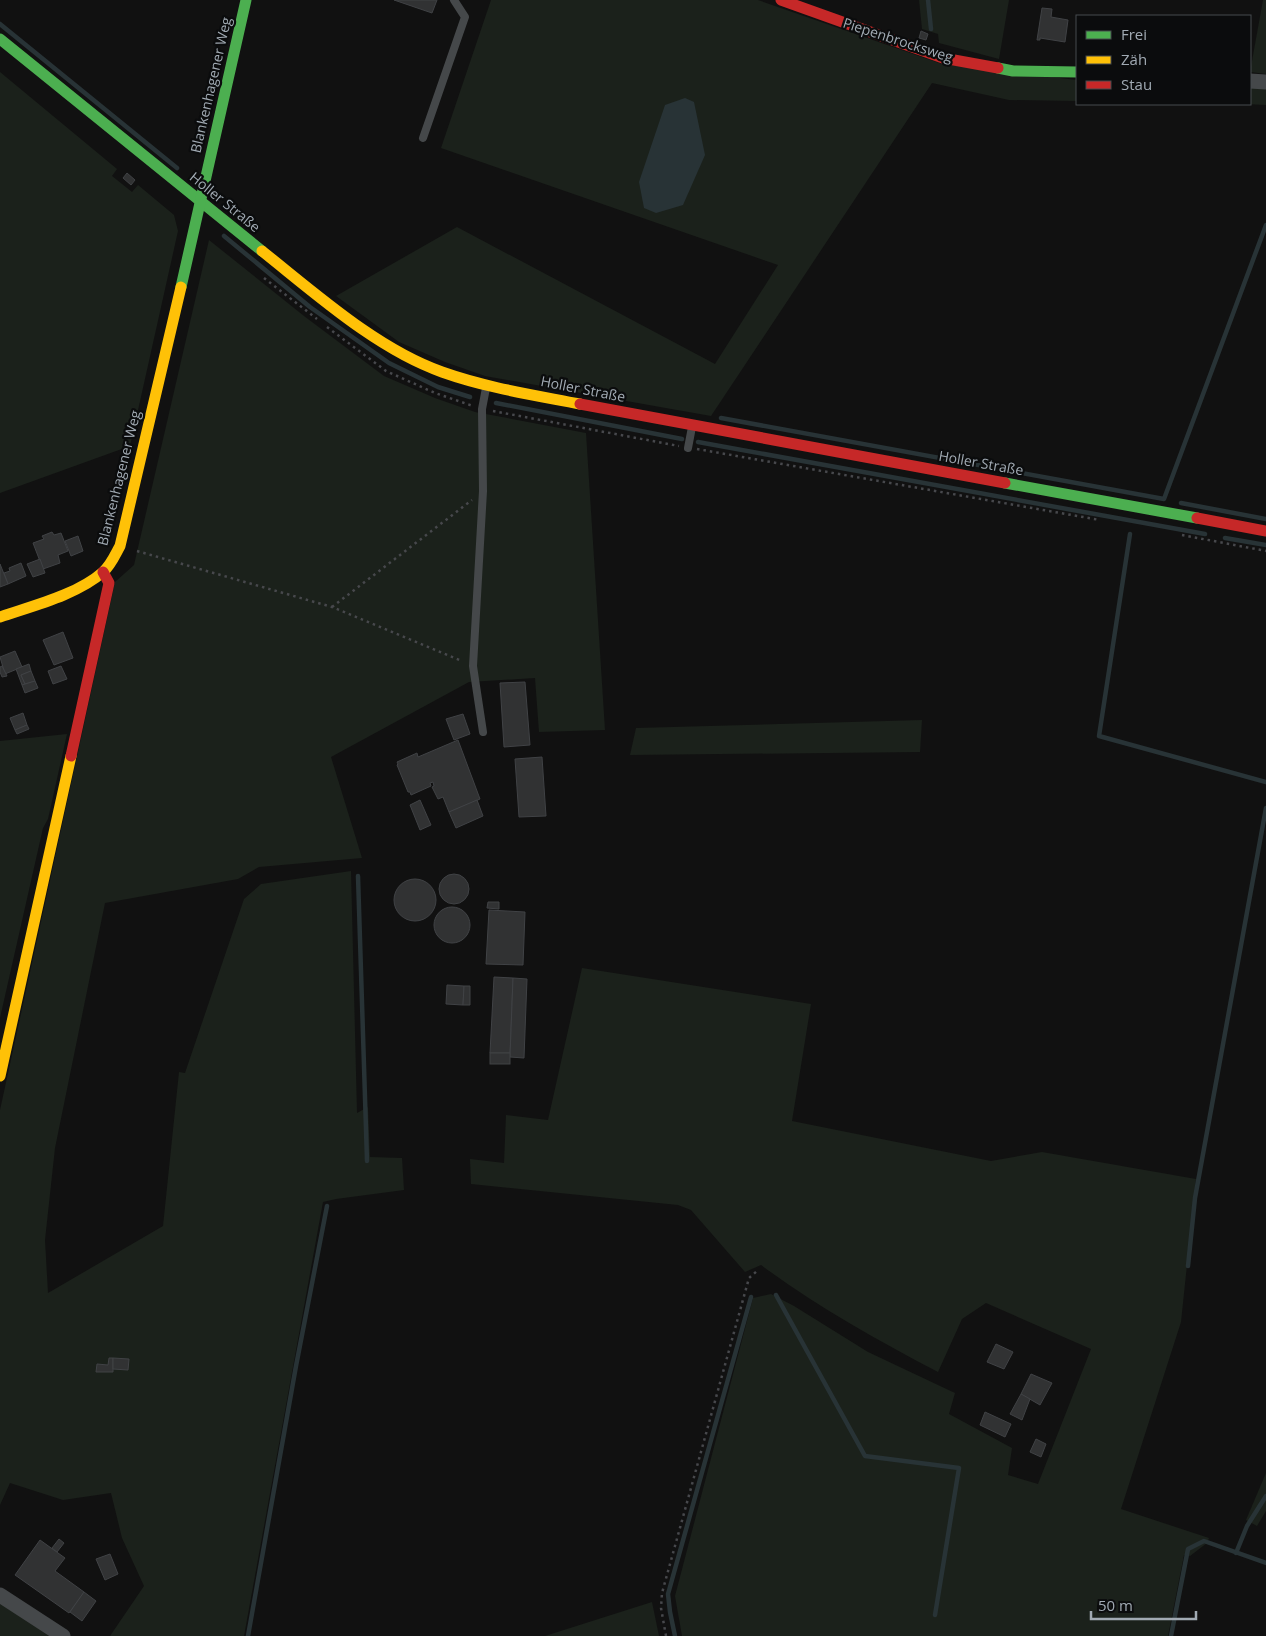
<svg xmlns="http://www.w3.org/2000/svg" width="1266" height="1636" font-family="'Open Sans',sans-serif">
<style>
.green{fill:#1b211b}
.water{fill:#283336}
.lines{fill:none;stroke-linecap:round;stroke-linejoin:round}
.stream{stroke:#283336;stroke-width:4.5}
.building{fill:#313233;stroke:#404245}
.path{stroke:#47484c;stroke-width:2.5;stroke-dasharray:2.5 4;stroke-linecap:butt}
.lane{stroke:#45484a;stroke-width:8}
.street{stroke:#45484a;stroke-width:15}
.fast{stroke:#4caf50;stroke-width:11}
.slow{stroke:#ffc107;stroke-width:11}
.jam{stroke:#c62828;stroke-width:11}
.labels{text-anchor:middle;stroke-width:4.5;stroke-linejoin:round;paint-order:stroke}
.street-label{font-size:14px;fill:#a1aab3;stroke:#0b0c0d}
</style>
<rect width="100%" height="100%" fill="#111"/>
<g class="green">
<path d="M491,0H758L942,64L1077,80V101L1009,100L932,83L711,416L485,376L445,362L399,342L336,296L457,227L715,364L778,265L441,148Z"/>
<path d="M919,0H1009L999,59L939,43L938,34L922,29Z"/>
<path d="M1263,0H1266V74L1250,72Z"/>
<path d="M0,72L117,169L112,176L132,192L138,185L174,215L178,231L130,446L0,493Z"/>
<path d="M1250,86L1266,88V105L1244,104H1250Z"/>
<path d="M209,240L304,316L384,376L435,398L475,412L586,433L605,730L539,732L535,678L469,682L331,757L362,858L259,867L238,879L105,903L55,1148L45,1240L48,1293L163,1226L179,1072L185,1073L244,899L261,884L351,871L357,1113L368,1107L370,1157L402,1158L404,1190L336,1199L323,1202L244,1636H110L144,1586L122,1538L111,1493L63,1500L10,1483L0,1505V1110L115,582L134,565Z"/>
<path d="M922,720L920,752L630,755L636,728Z"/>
<path d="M67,734L48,819L43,828L0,1018V741Z"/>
<path d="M582,968L811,1004L792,1121L991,1161L1042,1152L1196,1179L1181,1322L1121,1509L1209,1538L1207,1543L1190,1556L1184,1555L1168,1636H682L675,1596L753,1298L771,1294L794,1306L868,1352L955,1393L949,1414L1012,1448L1008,1475L1038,1484L1091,1349L986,1303L962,1319L938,1372C877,1340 816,1306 761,1265L745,1272L691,1210L678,1205L471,1184L470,1159L504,1163L506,1115L548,1120Z"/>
<path d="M1266,1473V1511L1257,1526L1246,1520Z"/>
<path d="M0,1602L52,1636H0Z"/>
<path d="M652,1602L659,1636H545Z"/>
</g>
<path class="water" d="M685,98L694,102L705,155L683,205L656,213L644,208L639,182L665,105Z"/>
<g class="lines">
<g class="stream">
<path d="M928,0L931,29"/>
<path d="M0,24L177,168"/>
<path d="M224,236L310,307L389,363L438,387L470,397"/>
<path d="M496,403L682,439"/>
<path d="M721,418L1164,499L1266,225"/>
<path d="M698,442L1205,534"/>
<path d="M1181,503L1266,519"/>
<path d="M1130,534L1099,736L1266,782"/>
<path d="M1225,538L1266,545"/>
<path d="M358,876L367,1161"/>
<path d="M1188,1266L1195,1198L1266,808"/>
<path d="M776,1295L865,1456L959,1468L935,1615"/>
<path d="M1236,1553L1247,1526L1266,1496"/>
<path d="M248,1636L296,1366L327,1206"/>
<path d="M675,1636L670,1612L668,1594L751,1297"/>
<path d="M1171,1636L1188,1549L1204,1541L1266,1563"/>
</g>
</g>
<g class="building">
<path d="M394,0H437L432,13Z"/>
<path d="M1042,8L1052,9L1051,17L1068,20L1065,42L1040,38V40H1037Z"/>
<path d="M921,31L928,34L926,40L919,38Z"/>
<path d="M127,173L135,180L131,185L123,178Z"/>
<path d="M52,532L54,535L61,533L68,551L58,555L60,563L43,569L33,543L44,539L42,536Z"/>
<path d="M78,536L83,551L71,556L65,541Z"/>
<path d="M40,559L45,573L33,577L27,564Z"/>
<path d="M21,563L26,576L8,584L4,573L10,571L9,568Z"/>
<path d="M0,564L8,584L0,587Z"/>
<path d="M63,632L73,658L54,665L43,640Z"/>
<path d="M15,651L22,667L5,674L0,657Z"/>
<path d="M29,664L31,671L21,675L25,684L22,685L16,669Z"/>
<path d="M2,666L7,676L2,677L0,672V667Z"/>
<path d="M61,666L67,679L53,684L48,671Z"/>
<path d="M31,671L35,681L25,684L21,675Z"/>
<path d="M35,681L38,688L25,693L22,685Z"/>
<path d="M525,682L530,745L504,747L500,683Z"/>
<path d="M23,713L27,725L15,730L10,718Z"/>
<path d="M463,714L470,734L454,740L446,719Z"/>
<path d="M27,725L29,729L17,734L15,730Z"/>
<path d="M458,740L480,799L449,812L443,797L438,799L432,787L434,786L433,782L430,783L431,786L411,795L410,792H408L397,765L398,764L397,762L417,753L418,757Z"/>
<path d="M542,757L546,816L519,817L515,759Z"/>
<path d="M420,800L431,825L420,830L410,805Z"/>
<path d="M477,800L483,816L456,828L449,812Z"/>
<circle cx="454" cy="889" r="15"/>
<circle cx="415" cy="900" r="21"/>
<path d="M488,902H499V909L487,908Z"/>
<circle cx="452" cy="925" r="18"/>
<path d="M489,910L525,912L523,965L486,964Z"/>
<path d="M494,977L513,978L510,1053H490Z"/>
<path d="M513,978L527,979L524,1058L510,1057Z"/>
<path d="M447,985L464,986L463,1005L446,1004Z"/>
<path d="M464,986H470V1005H463Z"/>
<rect x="490" y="1053" width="20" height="11"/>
<path d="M996,1344L1013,1352L1004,1369L987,1362Z"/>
<path d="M109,1358H113V1372H96L97,1364L108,1365Z"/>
<path d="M113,1358L129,1359L128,1370L113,1369Z"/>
<path d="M1031,1374L1052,1383L1040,1405L1021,1394Z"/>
<path d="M1021,1394L1030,1399L1022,1420L1010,1414Z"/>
<path d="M985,1412L1011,1424L1005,1437L980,1425Z"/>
<path d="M1036,1439L1046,1444L1041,1457L1030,1452Z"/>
<path d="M59,1539L64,1543L57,1552L52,1548Z"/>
<path d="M40,1540L65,1558L55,1571L84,1592L69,1613L15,1575Z"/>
<path d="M110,1554L118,1574L105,1580L96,1559Z"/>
<path d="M84,1592L96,1601L82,1621L70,1612Z"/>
</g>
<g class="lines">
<g class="path">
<path d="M264,278L317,319"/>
<path d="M327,327L386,371L435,393L473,406"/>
<path d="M493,411L679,446"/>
<path d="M697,449L1100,520"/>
<path d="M1182,535L1266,551"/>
<path d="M137,551L332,607L462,661"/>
<path d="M332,607L472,500"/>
<path d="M666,1636L661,1608L662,1593L749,1278L757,1271"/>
</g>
<g class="lane">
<path d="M423,138L465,17L454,0"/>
<path d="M688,448L692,427"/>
<path d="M483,732L473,666L483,491L482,409L486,388"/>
</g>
<g class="street">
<path d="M1250,81L1266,82"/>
<path d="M0,1595L63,1636"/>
</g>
<g class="fast">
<path d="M0,39L262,251"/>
<path d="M998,68L1013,71L1077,72"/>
<path d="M181,287L246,0"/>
<path d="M1005,483L1197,518"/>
</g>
<g class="slow">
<path d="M262,251C316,294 377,349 442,372C487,388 534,395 580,404"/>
<path d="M0,617C32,606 77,595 103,572C111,565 115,555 120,546L181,287"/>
<path d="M0,1076L71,756"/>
</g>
<g class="jam">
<path d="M781,0L943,58L998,68"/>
<path d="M580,404L1005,483"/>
<path d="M1197,518L1266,531"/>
<path d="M71,756L109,583L103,572"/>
</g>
</g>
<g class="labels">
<g class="street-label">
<text transform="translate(898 40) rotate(18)" y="5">Piepenbrocksweg</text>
<text transform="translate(211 85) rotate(-77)" y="5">Blankenhagener Weg</text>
<text transform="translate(225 202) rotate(39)" y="5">Holler Straße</text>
<text transform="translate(583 389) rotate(11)" y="5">Holler Straße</text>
<text transform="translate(981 463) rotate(10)" y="5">Holler Straße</text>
<text transform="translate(119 478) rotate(-76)" y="5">Blankenhagener Weg</text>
</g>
</g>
<rect x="1076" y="15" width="175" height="90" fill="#0b0c0d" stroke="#474b4f"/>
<rect x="1086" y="31" width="25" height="8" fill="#4caf50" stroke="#474b4f"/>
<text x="1121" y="40" font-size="15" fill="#a1aab3">Frei</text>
<rect x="1086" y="56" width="25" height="8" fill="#ffc107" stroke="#474b4f"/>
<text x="1121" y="65" font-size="15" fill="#a1aab3">Zäh</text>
<rect x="1086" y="81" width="25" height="8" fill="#c62828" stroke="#474b4f"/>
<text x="1121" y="90" font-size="15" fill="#a1aab3">Stau</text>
<path d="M1091 1611v8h105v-8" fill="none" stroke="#a1aab3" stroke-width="2.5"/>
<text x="1098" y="1611" font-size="15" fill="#a1aab3" stroke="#0b0c0d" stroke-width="4" paint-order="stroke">50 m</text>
</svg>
